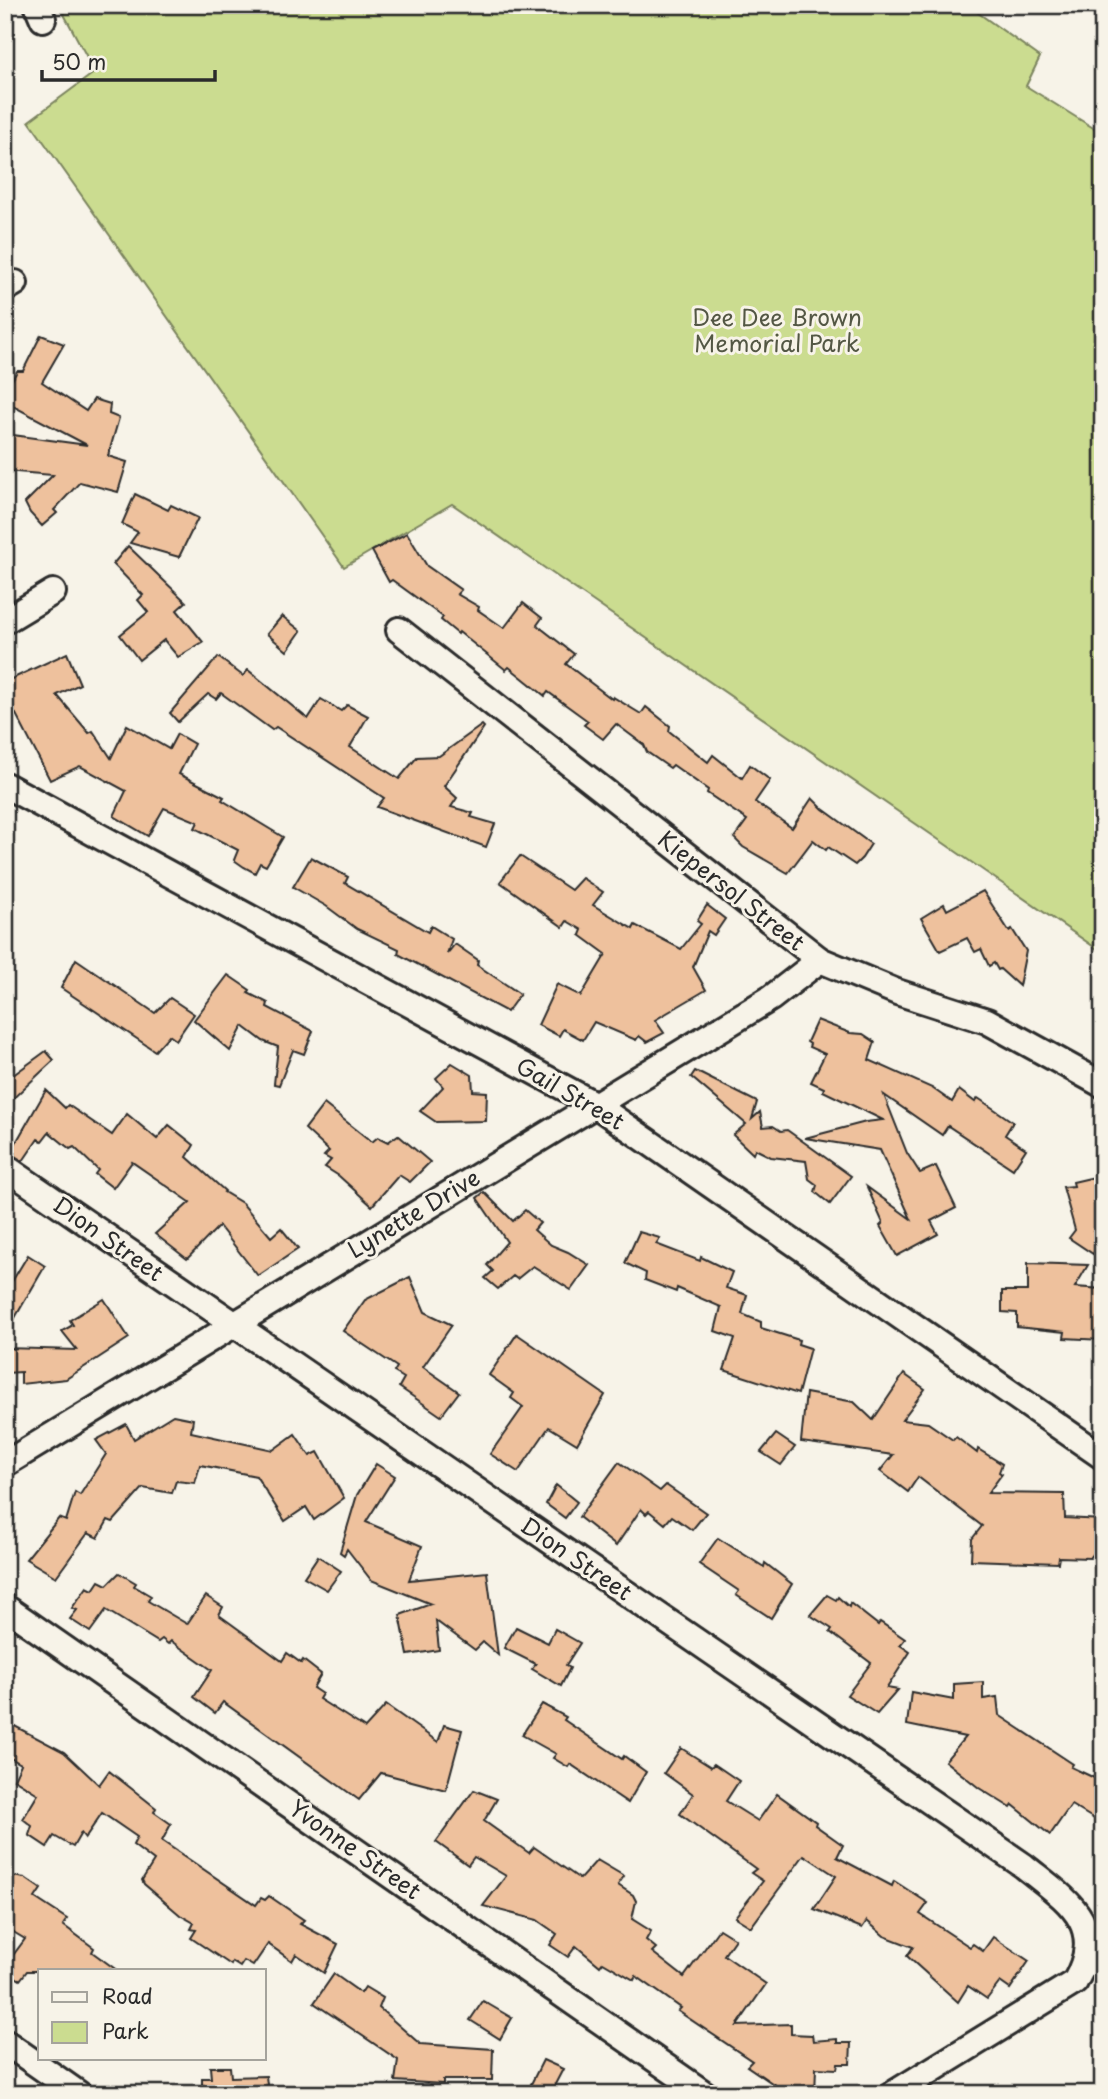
<svg xmlns="http://www.w3.org/2000/svg" width="1108" height="2099" font-family="'Playpen Sans',sans-serif">
<style>
.green{fill:#cbdc90;stroke:#7b845e;stroke-width:2}
.building{fill:#eec19d;stroke:#2b2b2b;stroke-width:2}
.lines{fill:none;stroke-linecap:round;stroke-linejoin:round}
.street-casing{stroke:#2b2b2b;stroke-width:30}
.street{stroke:#f7f3e8;stroke-width:24}
.labels{text-anchor:middle;stroke-width:6;stroke-linejoin:round;paint-order:stroke}
.park-label{font-size:23px;fill:#535744;stroke:#f7f3e8}
.street-label{font-size:23px;fill:#2b2b2b;stroke:#f7f3e8}
</style>
<rect width="100%" height="100%" fill="#f7f3e8"/>
<filter id="ink" filterUnits="userSpaceOnUse"><feTurbulence type="fractalNoise" baseFrequency=".0143" numOctaves="2"/><feDisplacementMap in="SourceGraphic" scale="14" xChannelSelector="R" yChannelSelector="G"/><feConvolveMatrix kernelMatrix="1 2 1 2 8 2 1 2 1" color-interpolation-filters="sRGB"/></filter>
<g filter="url(#ink)">
<path class="green" d="M59,5H967L1040,57L1026,86L1103,134V953L452,504L344,567L29,121L95,72Z"/>
<g class="building">
<path d="M41,335L64,344L42,382L86,411L94,399L110,404L109,414L119,418L108,456L127,462L118,492L80,482L54,510L57,513L42,526L30,513L25,503L53,475L5,471V434L87,445L5,402V393L17,371H23Z"/>
<path d="M135,494L168,510L171,505L198,518L179,557L130,543L138,532L122,524Z"/>
<path d="M407,533L427,566L461,590L457,594L479,607L478,610L504,628L523,603L542,618L537,625L574,654L566,664L612,699L613,697L641,714L646,707L670,726L669,731L708,762L713,755L742,778L750,765L770,780L755,802L792,828L812,798L823,809L871,844L862,858L855,865L828,847L826,850L813,840L788,873L743,847L734,838L747,820L707,793L708,790L673,765L670,768L647,752L644,745L616,724L603,739L584,725L588,721L548,692L545,696L509,667L506,670L459,632L458,634L441,620L443,617L392,580L389,582L372,551Z"/>
<path d="M128,546L186,602L177,610L203,642L178,657L164,640L139,660L120,635L148,612L138,600L143,595L113,564Z"/>
<path d="M282,616L301,631L287,651L267,634Z"/>
<path d="M67,653L80,684L57,695L89,733L93,731L111,758L127,725L169,749L177,734L194,744L179,774L224,797L222,800L283,837L266,866L260,863L255,873L244,867L234,860L238,850L195,828L198,822L164,808L148,836L114,816L126,791L80,766L50,780L16,714L5,719V682Z"/>
<path d="M218,657L243,676L248,670L308,719L321,699L341,711L347,705L368,716L350,747L399,779L417,757L439,756L482,725L484,727L444,786L457,798L451,807L473,813L471,817L495,824L486,847L377,807L384,798L276,727L272,730L221,693L216,699L208,694L178,722L170,713Z"/>
<path d="M520,856L571,890L582,878L603,892L593,905L633,929L635,925L681,949L701,924L697,921L707,905L725,919L714,935L708,931L693,967L706,990L655,1020L664,1033L647,1042L639,1036L636,1040L594,1022L583,1040L563,1029L559,1036L538,1025L557,984L581,996L606,954L580,935L582,930L567,921L563,927L500,882Z"/>
<path d="M311,857L348,877L345,883L428,932L431,926L452,939L447,954L455,944L478,960L477,965L520,994L507,1012L398,954L399,949L357,929L326,906L293,887Z"/>
<path d="M983,891L1009,931L1012,929L1026,951L1019,986L1000,969L998,970L994,963L989,966L981,949L975,952L967,938L940,951L921,918L944,904L947,910Z"/>
<path d="M76,959L155,1013L170,998L194,1014L176,1040L169,1035L155,1051L61,988Z"/>
<path d="M228,975L250,990L248,993L268,1003L267,1007L313,1031L304,1054L293,1050L279,1085L274,1084L278,1047L263,1041L243,1026L230,1051L194,1020Z"/>
<path d="M817,1020L850,1033L863,1034L875,1042L869,1060L932,1088L952,1102L959,1090L975,1102L978,1098L1013,1122L1005,1135L1026,1149L1013,1169L948,1126L942,1135L884,1095L907,1153L920,1173L936,1166L956,1208L931,1221L938,1234L897,1256L880,1226L883,1223L867,1187L911,1219L880,1150L805,1138L866,1122L883,1120L823,1091L824,1088L811,1082L825,1054L809,1047L810,1044L807,1042Z"/>
<path d="M46,1051L54,1060L5,1106V1081Z"/>
<path d="M452,1063L472,1075L473,1091L487,1092L486,1121L436,1122L420,1111L443,1087L436,1078Z"/>
<path d="M695,1071L757,1102L752,1119L760,1112L763,1127L773,1126L781,1131L787,1130L851,1176L830,1204L815,1192L817,1185L809,1179L806,1161L771,1157L755,1149L753,1154L733,1135L746,1124L691,1077Z"/>
<path d="M46,1090L65,1108L68,1105L112,1135L127,1114L157,1139L169,1125L194,1145L187,1157L225,1191L224,1192L242,1203L271,1237L281,1228L298,1249L258,1276L219,1226L187,1259L155,1234L190,1202L132,1162L113,1188L95,1174L98,1170L74,1147L70,1149L49,1132L42,1141L38,1139L23,1161L10,1153Z"/>
<path d="M324,1104L372,1142L378,1137L388,1142L398,1135L430,1162L410,1182L399,1175L372,1206L339,1176L325,1167L331,1160L324,1156L329,1151L305,1129Z"/>
<path d="M1103,1175V1238L1093,1254L1069,1238L1075,1230L1063,1187L1074,1186L1073,1182Z"/>
<path d="M484,1192L513,1221L525,1210L540,1223L534,1230L551,1245L568,1252L589,1265L571,1290L533,1266L517,1279L513,1276L498,1289L485,1278L493,1271L487,1265L507,1242L477,1198Z"/>
<path d="M639,1232L660,1238L656,1244L700,1261L701,1257L732,1272L726,1288L747,1295L742,1314L761,1322V1328L799,1340L798,1344L810,1348L798,1394L724,1370L735,1338L715,1331L721,1307L677,1288L676,1292L645,1280L646,1273L625,1263Z"/>
<path d="M28,1255L45,1266L5,1335V1286L11,1283Z"/>
<path d="M1028,1263L1088,1265L1075,1287L1103,1289V1340L1064,1338L1065,1332L1017,1327V1313L1002,1312V1291H1028Z"/>
<path d="M410,1277L425,1312L452,1325L423,1367L459,1392L441,1416L399,1387L404,1378L394,1372L397,1367L343,1331L365,1300Z"/>
<path d="M104,1299L129,1338L66,1379L21,1384V1372L6,1373L5,1348L77,1350L62,1331L73,1325L70,1320Z"/>
<path d="M517,1334L605,1395L577,1444L549,1427L518,1472L490,1454L523,1407L511,1398L514,1393L489,1375Z"/>
<path d="M904,1374L925,1389L902,1420L928,1423L953,1440L956,1437L977,1453L978,1449L1002,1464L999,1472L1002,1474L988,1493L1064,1494L1065,1518L1103,1520V1543L1090,1558L1059,1557L1058,1563L971,1560L972,1539L982,1526L918,1477L908,1492L880,1471L893,1455L801,1442L806,1393L854,1402L873,1420Z"/>
<path d="M173,1415L193,1419L191,1432L273,1450L295,1434L310,1456L318,1452L344,1498L314,1520L306,1507L285,1521L256,1476L200,1465L195,1483L176,1481L172,1493L143,1488L113,1522L108,1520L98,1538L88,1533L56,1577L26,1559L59,1518L66,1521L75,1492L80,1495L106,1454L96,1440L126,1424L134,1439Z"/>
<path d="M776,1434L795,1447L781,1465L761,1452Z"/>
<path d="M619,1462L660,1491L666,1485L706,1513L692,1530L672,1516L665,1524L649,1511L646,1514L641,1509L616,1546L579,1517Z"/>
<path d="M376,1464L395,1476L366,1522L422,1546L409,1580L487,1572L498,1655L483,1642L475,1650L436,1621L439,1650L408,1655L400,1615L431,1604L371,1580L347,1549L344,1555L340,1552L357,1495Z"/>
<path d="M556,1485L577,1502L565,1518L546,1504Z"/>
<path d="M718,1538L764,1567L765,1563L792,1584L771,1618L736,1595L739,1591L699,1564Z"/>
<path d="M318,1556L341,1571L327,1590L304,1577Z"/>
<path d="M119,1573L136,1583L134,1586L151,1596L148,1601L187,1624L206,1596L223,1607L219,1615L282,1661L287,1653L301,1663L303,1660L321,1674L313,1688L322,1694L319,1699L365,1728L386,1705L438,1742L444,1725L462,1730L446,1790L381,1773L359,1800L223,1702L215,1713L194,1697L212,1670L171,1641L168,1644L162,1639L158,1642L106,1610L90,1632L70,1619L77,1610L72,1608L87,1587L93,1590L99,1581L107,1585Z"/>
<path d="M827,1595L836,1600L838,1597L849,1607L850,1603L878,1625L880,1622L905,1639L900,1645L910,1652L887,1688L898,1690L877,1714L847,1695L871,1663L830,1632L832,1629L810,1615Z"/>
<path d="M516,1627L548,1643L555,1629L580,1643L566,1665L570,1668L561,1686L532,1669L536,1664L504,1648Z"/>
<path d="M983,1682V1699L997,1697L999,1715L1073,1764L1071,1767L1103,1782V1810L1096,1820L1071,1805L1050,1835L1013,1805L1011,1808L979,1788L945,1761L965,1737L907,1725L911,1692L954,1700V1684Z"/>
<path d="M542,1704L566,1717L564,1720L622,1759L624,1756L646,1772L628,1803L570,1764L568,1767L553,1758L556,1754L522,1735Z"/>
<path d="M5,1721L64,1752L99,1785L109,1771L146,1800L156,1808L154,1812L171,1824L162,1841L256,1905L261,1898L265,1900L269,1896L304,1920L300,1924L338,1944L324,1973L296,1954L292,1961L268,1944L253,1966L244,1961L240,1967L232,1962L231,1965L191,1938L196,1930L191,1929L194,1923L180,1915L144,1884L142,1880L154,1861L133,1845L137,1837L102,1813L85,1838L81,1833L73,1847L54,1836L47,1847L29,1835L32,1826L23,1819L38,1794L14,1779L21,1764L5,1755Z"/>
<path d="M681,1748L711,1767L714,1764L739,1781L726,1801L758,1821L777,1794L816,1822L815,1825L843,1845L837,1857L892,1886L894,1881L928,1903L920,1914L970,1947L973,1944L983,1951L993,1937L1029,1961L1010,1989L1000,1982L987,1999L968,1986L958,2002L907,1956L913,1947L884,1936L867,1921L862,1928L814,1909L836,1876L804,1855L751,1927L735,1917L763,1881L751,1873L756,1869L680,1814L693,1794L664,1773Z"/>
<path d="M474,1790L497,1799L484,1821L529,1853L534,1847L580,1879L597,1860L624,1876L618,1885L633,1895L636,1901L632,1919L651,1931L646,1940L656,1948L652,1952L684,1977L719,1929L735,1939L724,1955L766,1984L737,2026L791,2024V2034L812,2035L813,2041L837,2039V2043H851L850,2064H838L837,2069L816,2068L815,2094H788L747,2066L752,2061L678,2011L681,2008L636,1976L634,1980L603,1962L600,1966L576,1946L568,1957L550,1945L557,1934L537,1920L483,1906L506,1876L474,1857L468,1865L436,1842Z"/>
<path d="M5,1875L25,1878L41,1889L35,1898L67,1919L63,1925L94,1948L92,1952L118,1971H27L20,1980L5,1970V1966L25,1939L5,1927Z"/>
<path d="M334,1974L361,1993L365,1987L383,1998L379,2008L420,2044L493,2049L492,2080H443V2084L395,2081L398,2060L314,2003Z"/>
<path d="M483,2001L512,2018L500,2039L470,2020Z"/>
<path d="M543,2060L563,2069L550,2094H526Z"/>
<path d="M210,2067H230L231,2077L266,2076L268,2094H202V2078H211Z"/>
</g>
<g class="lines">
<g class="street-casing">
<g id="street">
<path d="M37,5L43,19"/>
<path d="M5,289L15,283"/>
<path d="M5,621L53,592"/>
<path d="M399,630L820,960L897,992L987,1021L1103,1085"/>
<path d="M5,785L594,1104L1103,1457"/>
<path d="M5,1167L1024,1866C1066,1900 1108,1923 1075,1982L893,2094"/>
<path d="M5,1464L771,998L820,960"/>
<path d="M5,1607L705,2094"/>
<path d="M5,2042L79,2094"/>
</g>
</g>
<use href="#street" class="street"/>
</g>
</g>
<g class="labels">
<g class="park-label">
<text x="777" y="326">Dee Dee Brown<tspan x="777" dy="26">Memorial Park</tspan></text>
</g>
<g class="street-label">
<text transform="translate(731 891) rotate(38)" y="8">Kiepersol Street</text>
<text transform="translate(570 1094) rotate(30)" y="8">Gail Street</text>
<text transform="translate(414 1214) rotate(-31)" y="8">Lynette Drive</text>
<text transform="translate(108 1239) rotate(35)" y="8">Dion Street</text>
<text transform="translate(576 1559) rotate(34)" y="8">Dion Street</text>
<text transform="translate(355 1850) rotate(35)" y="8">Yvonne Street</text>
</g>
</g>
<rect width="1108" height="2099" fill="none" stroke="#f7f3e8" stroke-width="28"/>
<rect x="14" y="14" width="1080" height="2071" fill="none" stroke="#2b2b2b" stroke-width="2.5" filter="url(#ink)"/>
<rect x="38" y="1969" width="228" height="91" fill="#f7f3e8" stroke="#a5a39c" stroke-width="2"/>
<rect x="52" y="1992" width="35" height="10" fill="#f7f3e8" stroke="#a5a39c" stroke-width="2"/>
<text x="102" y="2004" font-size="21" fill="#2b2b2b">Road</text>
<rect x="52" y="2022" width="35" height="21" fill="#cbdc90" stroke="#a5a39c" stroke-width="2"/>
<text x="102" y="2039" font-size="21" fill="#2b2b2b">Park</text>
<path d="M42 70v10h173v-10" fill="none" stroke="#2b2b2b" stroke-width="3.5"/>
<text x="52" y="70" font-size="21" fill="#2b2b2b" stroke="#f7f3e8" stroke-width="5" paint-order="stroke">50 m</text>
</svg>
